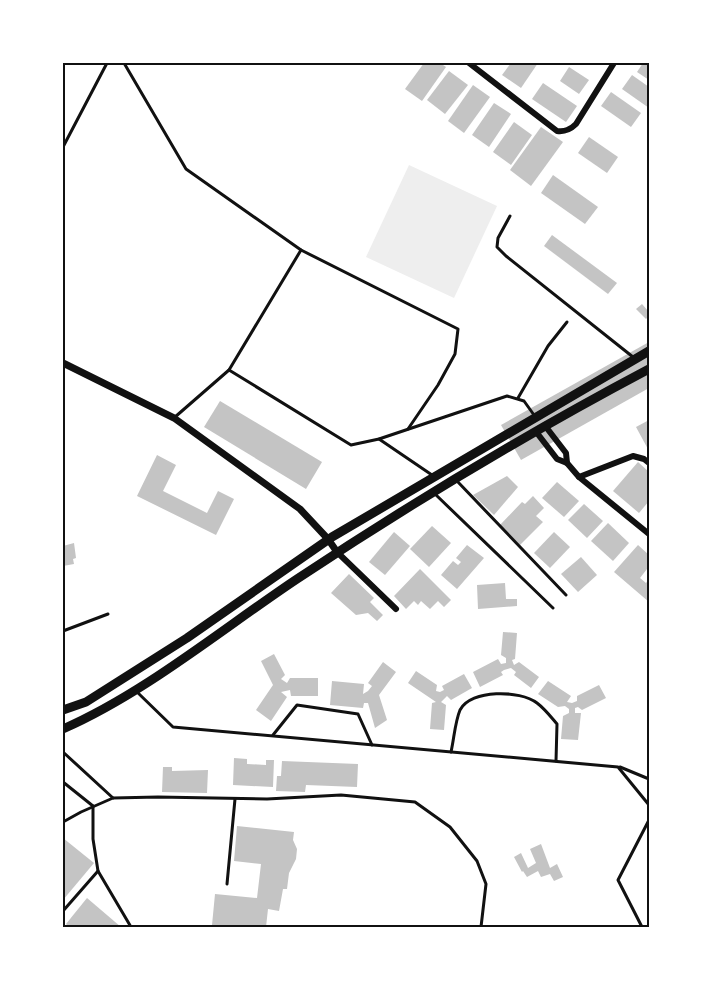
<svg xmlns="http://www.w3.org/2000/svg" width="712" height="990" font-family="'IBM Plex Sans',sans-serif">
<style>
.green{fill:#eee}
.building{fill:#c4c4c4}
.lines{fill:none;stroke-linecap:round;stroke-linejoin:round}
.service{stroke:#111;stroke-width:3}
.minor{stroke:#111;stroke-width:6}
.tertiary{stroke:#111;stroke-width:7}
.primary{stroke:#111;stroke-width:9}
.neatline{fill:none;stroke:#111;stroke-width:2}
</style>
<rect width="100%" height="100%" fill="#fff"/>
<path class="green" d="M409,165L497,206L454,298L366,257Z"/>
<g class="building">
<path d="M424,63H440L446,67L422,101L405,89Z"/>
<path d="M511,63H538L521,88L502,75Z"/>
<path d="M643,63H649V80L637,72Z"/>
<path d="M569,67L589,80L579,94L560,81Z"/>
<path d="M449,71L468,85L445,114L427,100Z"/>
<path d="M632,75L649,87V108L622,89Z"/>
<path d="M543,83L577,106L566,122L532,99Z"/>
<path d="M473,85L490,97L464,133L448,121Z"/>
<path d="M611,92L641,113L631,127L601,106Z"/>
<path d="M494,103L511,114L489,147L472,135Z"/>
<path d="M514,122L532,135L511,165L493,152Z"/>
<path d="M541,127L563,142L531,186L510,170Z"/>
<path d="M589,137L618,157L607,173L578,153Z"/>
<path d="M553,175L598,207L585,224L541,193Z"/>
<path d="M552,235L617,283L608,294L544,246Z"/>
<path d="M642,304L649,312V316L646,319L636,309Z"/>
<path d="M649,342V388L521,460L501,425Z"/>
<path d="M220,401L322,462L306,489L204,427Z"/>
<path d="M649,420V451L636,427Z"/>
<path d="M157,455L176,465L163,491L207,513L218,491L234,499L216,535L137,496Z"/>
<path d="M638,462L649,472V501L639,513L613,491Z"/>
<path d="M507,476L518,487L494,515L473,495Z"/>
<path d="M557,482L579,501L564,517L542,498Z"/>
<path d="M533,496L544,508L536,516L543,522L520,545L500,525L522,502L525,504Z"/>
<path d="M584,504L603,521L587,538L568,520Z"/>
<path d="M608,523L629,543L613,561L591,541Z"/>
<path d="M432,526L451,543L429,567L410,549Z"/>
<path d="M394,532L410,546L385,575L369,562Z"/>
<path d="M554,532L570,547L550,568L534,553Z"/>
<path d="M74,543L76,558L73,559L74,564L63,566V546Z"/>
<path d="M467,545L484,558L457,589L441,575L453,561L458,565L461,562L456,558Z"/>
<path d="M638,545L649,555V571L647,569L640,578L646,583L649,579V602L614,572Z"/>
<path d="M581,557L597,575L578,592L561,574Z"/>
<path d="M420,569L451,600L444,607L438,601L430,609L421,601L418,605L414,601L406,609L394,596Z"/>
<path d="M349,574L374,598L370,602L383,615L377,621L368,613L356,615L331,593Z"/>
<path d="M505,583L506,599H517V606L478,609L477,585Z"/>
<path d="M503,632L517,633L515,659L512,660L514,665L519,662L539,677L531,688L514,675L516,672L511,668L504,670L501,672L503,675L480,687L473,672L498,659L501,664L506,663V658L501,655Z"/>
<path d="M274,654L285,675L281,679L287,683L290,678H318V696H291L290,690L281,692L287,697L271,721L256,710L273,685L261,661Z"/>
<path d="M383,662L396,672L379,695L387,720L375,728L368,703H364L363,708L330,705L332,681L364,684L363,694L368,691L372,686L368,683Z"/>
<path d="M416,671L437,685L436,691L440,692L444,690L442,686L464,674L472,688L451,700L447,696L441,702L446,705L444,730L430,729L432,703L436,702L408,683Z"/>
<path d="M548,681L571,696L567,702L572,703L577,701V696L599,685L606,698L582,710L578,707L575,708V713H581L578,740L561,739L563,716L569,713V709L565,706L558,707L538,694Z"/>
<path d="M234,758L247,759V764L266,765V760H274L273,787L233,785Z"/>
<path d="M282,761L358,764L357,787L306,785L305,792L276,791L277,776H281Z"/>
<path d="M163,767H172V771L208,770L207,793L162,792Z"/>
<path d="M237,826L294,832L293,840L297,849L296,859L289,873L287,889H283L279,911L268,909L266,927L212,925L215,894L257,898L261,864L234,861Z"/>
<path d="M63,838L94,863L63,900Z"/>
<path d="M541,844L550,868L557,864L563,877L554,881L550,874L541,877L538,871L527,877L523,871L522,872L514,857L521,853L528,868L536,863L530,849Z"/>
<path d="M87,898L121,927H69L66,924Z"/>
</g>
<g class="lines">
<g class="service">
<path d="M124,63L186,169L301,250"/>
<path d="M63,147L107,63"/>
<path d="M510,216L498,238L497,247L506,256L633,357"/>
<path d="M229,370L301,250L458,329L455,354L438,385L408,429"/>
<path d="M518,398L548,346L567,322"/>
<path d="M175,417L229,370L351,445L379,439L507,396L524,401L534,415"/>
<path d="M379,439L432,475"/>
<path d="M457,481L566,595"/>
<path d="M435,494L553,608"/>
<path d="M63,631L108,614"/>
<path d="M136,691L173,727L618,767L649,805"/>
<path d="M273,735L297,705L358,714L372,745"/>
<path d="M63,752L113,798"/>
<path d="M451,752C454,739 455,722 460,710C471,689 520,690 537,703C545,709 551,717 557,724L556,761"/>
<path d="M620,767L649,779"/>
<path d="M63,782L93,806"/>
<path d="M93,806V839L98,871L131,927"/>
<path d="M63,822L81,812L113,798L158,797L267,799L341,795L415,802L450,827L477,861L486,884L481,927"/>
<path d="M227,884L235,799"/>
<path d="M63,911L98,871"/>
<path d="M642,927L618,880L649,820"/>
</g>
<g class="minor">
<path d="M469,63L557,131C565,132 570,130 576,124L614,63"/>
<path d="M546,427L566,453L567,463"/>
<path d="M537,433L557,459L567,463L579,477L649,534"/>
<path d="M579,477L633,456L644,459L649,463"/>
<path d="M337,552L396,609"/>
</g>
<path class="tertiary" d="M63,363L174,418L300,509L328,539L337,552"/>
<g class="primary">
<path d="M63,710L86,702L187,638L332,537L649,351"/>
<path d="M63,729C145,693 222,629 297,579C410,504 528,433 649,369"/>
</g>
</g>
<rect width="712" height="990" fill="none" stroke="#ffffff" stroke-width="129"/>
<rect x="64" y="64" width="584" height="862" class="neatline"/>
</svg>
